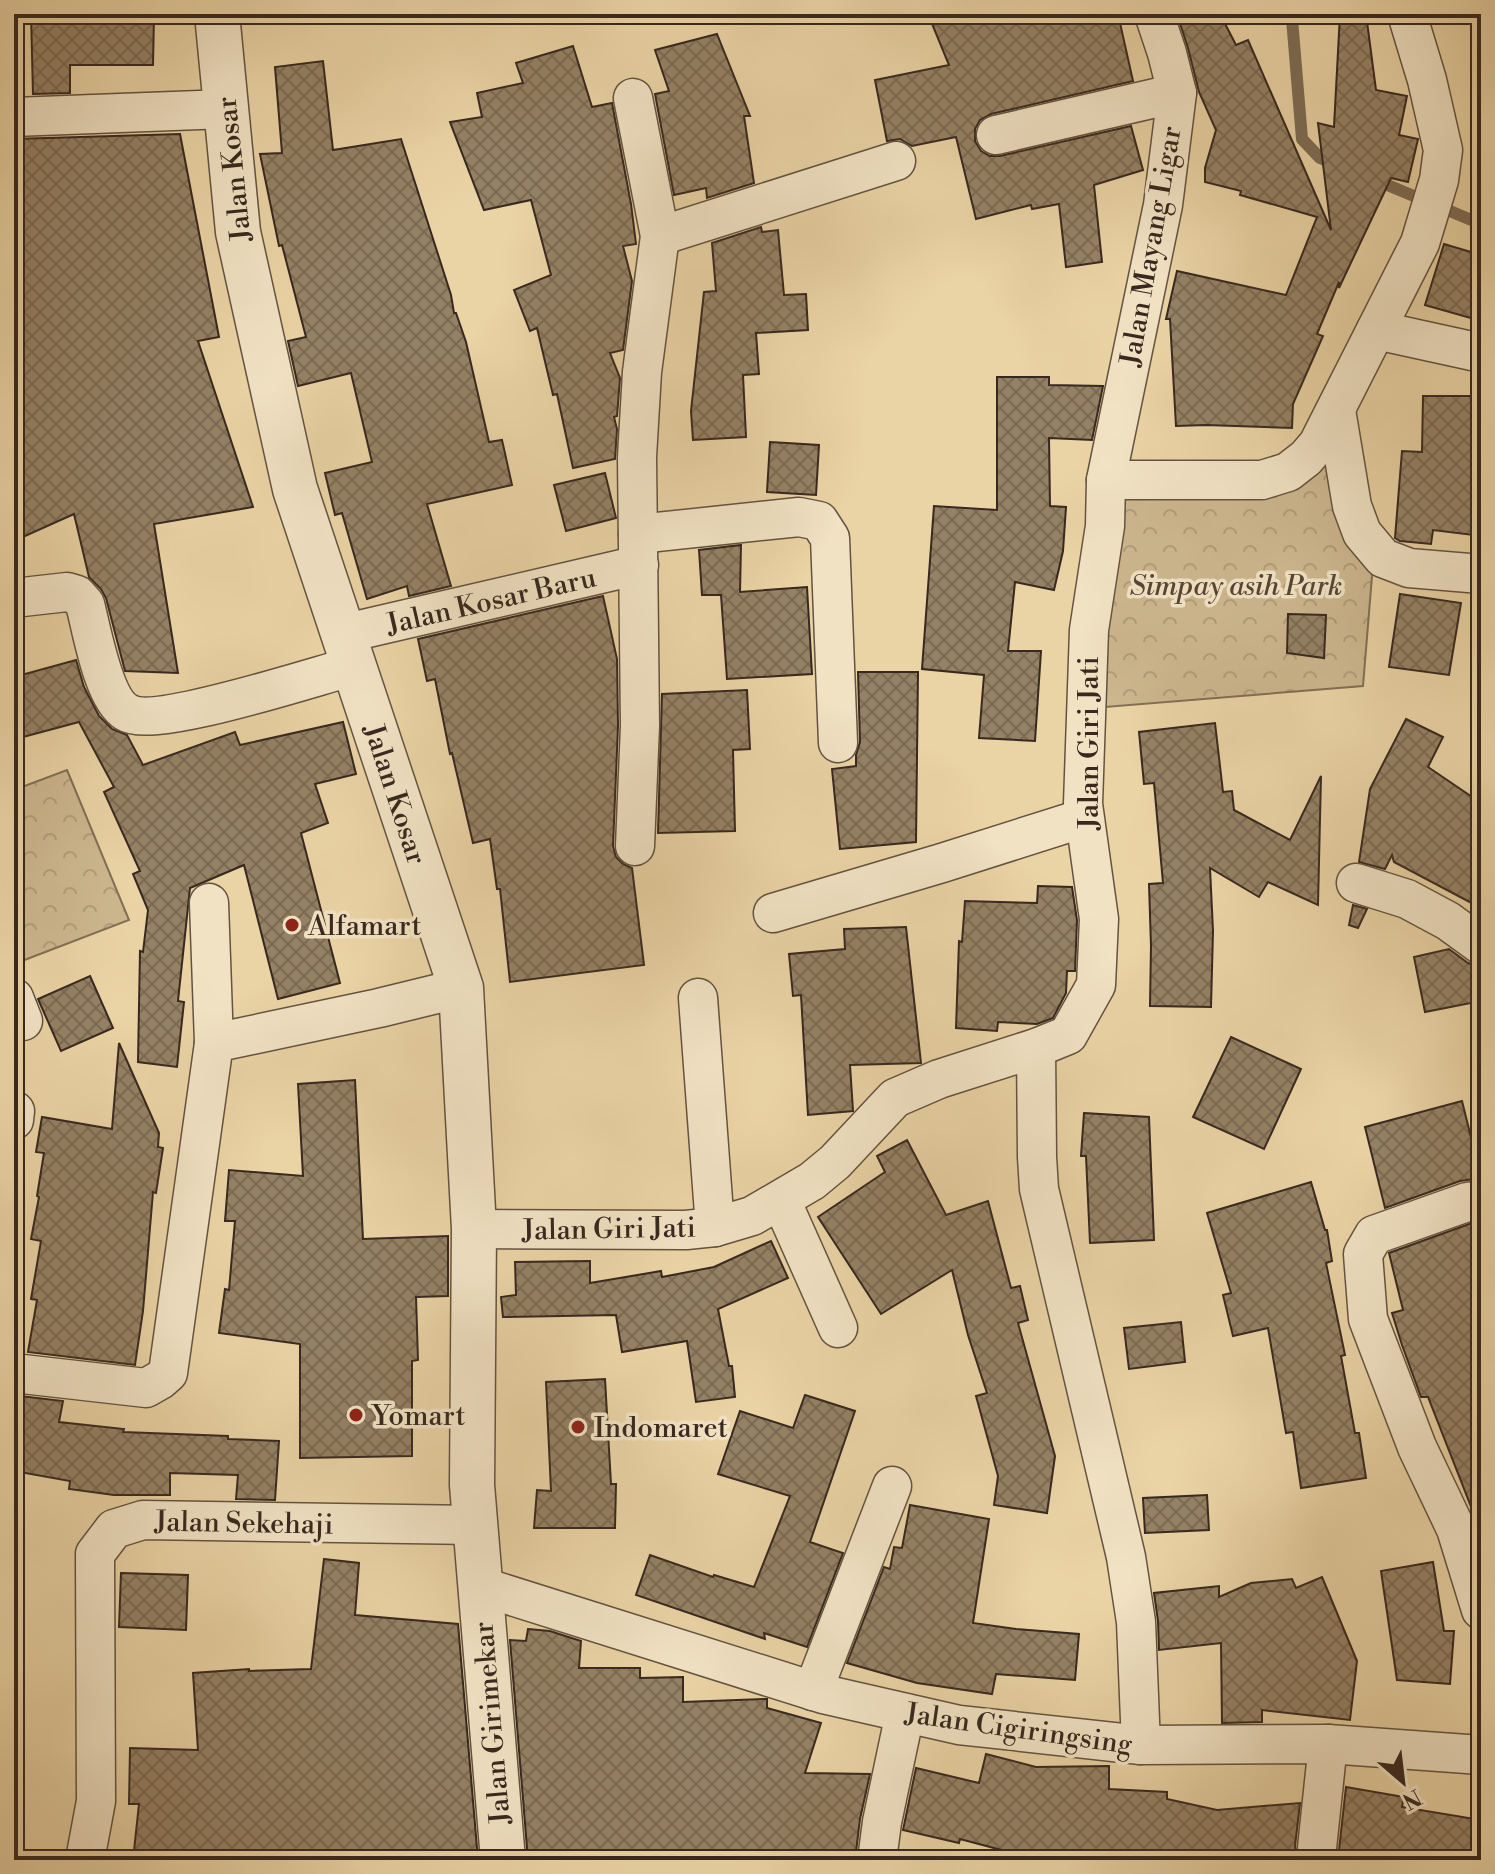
<svg xmlns="http://www.w3.org/2000/svg" width="1495" height="1874" font-family="'Libre Bodoni',serif">
<style>
.park{fill:url(#park-crowns);stroke:#826f56;stroke-width:2}
.lines{fill:none;stroke-linecap:round;stroke-linejoin:round}
.stream{stroke:#7e6c54;stroke-width:12}
.building{fill:url(#building-cross-hatch);stroke:#38281f;stroke-width:2}
.minor-casing{stroke:#645340;stroke-width:41}
.tertiary-casing{stroke:#645340;stroke-width:47}
.minor{stroke:#f1e2c4;stroke-width:38}
.tertiary{stroke:#f1e2c4;stroke-width:44}
.poi-dot{fill:#8f2418;stroke:#f1e2c4;stroke-width:3}
.labels{text-anchor:middle;stroke-width:7;stroke-linejoin:round;paint-order:stroke}
.street-label{font-size:28px;fill:#38281f;stroke:#f1e2c4}
.park-label{font-size:28px;font-style:italic;fill:#564435;stroke:#f1e2c4}
.poi-label{font-size:28px;fill:#38281f;stroke:#f1e2c4;text-anchor:start}
</style>
<defs>
<pattern id="park-crowns" width="20" height="18" patternUnits="userSpaceOnUse" patternTransform="scale(2)"><rect width="20" height="18" fill="#ccb68e"/><path d="M2 6a3 3 0 1 1 6 0M12 15a3 3 0 1 1 6 0" fill="none" stroke="#b09c7a"/></pattern>
<pattern id="building-cross-hatch" width="8" height="8" patternUnits="userSpaceOnUse" patternTransform="scale(2)"><rect width="8" height="8" fill="#958165"/><path d="M0 0l8 8M0 8l8-8" fill="none" stroke="#7b6a53"/></pattern>
</defs>
<rect width="100%" height="100%" fill="#ead3a5"/>
<filter id="stains"><feTurbulence type="fractalNoise" baseFrequency=".0025" numOctaves="4"/><feColorMatrix values="0 0 0 0 .2 0 0 0 0 .09 0 0 0 0 .02 0 0 0 .5 -.17"/></filter>
<radialGradient id="worn" r=".72"><stop offset=".6" stop-color="#630" stop-opacity="0"/><stop offset="1" stop-color="#630" stop-opacity=".3"/></radialGradient>
<g class="park">
<path d="M1335,409L1373,564L1363,686L1093,708L1110,480L1263,474Z"/>
<path d="M67,770L129,920L14,964V790Z"/>
</g>
<g class="lines">
<g class="stream">
<path d="M1289,14L1292,19L1302,139L1320,158L1337,165"/>
<path d="M1373,179L1481,224"/>
</g>
</g>
<g class="building">
<path d="M31,14H107V16H154L153,65H70V93L33,94Z"/>
<path d="M928,14H1118L1133,81L991,114L980,120L975,129V141L981,151L990,156H1000L1131,126L1143,170L1094,185L1102,262L1066,267L1059,204L1032,209L1031,205L976,219L956,137L912,146L900,139L887,141L875,80L949,65Z"/>
<path d="M1177,14H1220L1236,45L1248,40L1331,230L1318,123L1334,127L1340,14H1366L1376,90L1407,96L1399,135L1418,139L1408,182L1391,178L1339,288V282L1317,334L1323,336L1293,404L1292,428L1206,425L1176,426L1170,319H1166L1177,271L1286,295L1317,217L1240,195L1241,191L1205,182V168L1216,130L1199,92L1188,48Z"/>
<path d="M717,34L750,116H744L754,183L707,198L706,188L674,195L655,94L669,91L655,50Z"/>
<path d="M573,46L592,107L612,103L631,204L636,244L623,246L632,281L623,350L610,353L620,378L617,416L614,417L617,429L615,459L573,468L557,394L553,395L537,328L530,331L514,290L551,275L531,200L484,210L450,122L482,117L477,93L523,83L516,63Z"/>
<path d="M323,61L333,150L401,139L451,295L454,313H456L466,342L489,442L502,440L512,485L427,504L451,586L409,596L407,586L367,599L342,513L335,515L325,473L372,462L351,373L298,386L288,341L306,337L282,245L279,246L260,154L282,153L275,67Z"/>
<path d="M180,134L219,337L198,341L253,507L154,524L178,673L125,671L106,598L101,589L89,577L74,514L14,541V139Z"/>
<path d="M761,227L762,232L778,230L784,295L806,294L808,330L756,333L759,374L743,375L746,437L693,440L691,411L704,292L716,291L712,243Z"/>
<path d="M1444,244L1481,255V321L1425,305Z"/>
<path d="M997,377H1049V385L1103,386L1092,440L1049,438L1050,506L1066,507L1063,551L1054,590L1015,582L1008,651H1041L1035,741L979,738L984,675L922,669L934,506L997,510Z"/>
<path d="M1423,396H1481V480L1473,535L1433,530L1431,544L1400,541L1395,538L1402,451L1422,452Z"/>
<path d="M770,442L819,445L816,495L767,492Z"/>
<path d="M605,473L616,518L566,531L554,485Z"/>
<path d="M741,545L740,592L807,587L812,674L727,679L721,595H702L699,550Z"/>
<path d="M1400,594L1461,603L1449,675L1389,667Z"/>
<path d="M603,596L617,659L618,726L613,846L616,857L623,864L632,868L644,965L510,982L500,889H497L490,839L473,843L452,753L450,754L435,679L427,681L418,639Z"/>
<path d="M1288,614L1326,615L1324,658L1287,653Z"/>
<path d="M76,660L84,687L99,716L112,729L127,735L143,765L235,732L240,745L343,722L356,774L315,784L328,823L301,833L340,983L278,999L244,865L190,888L178,1001L184,1002L177,1067L138,1062L140,951L143,952L148,910L133,874L140,871L104,792L114,787L79,722L23,737L14,703V677Z"/>
<path d="M858,672H918L916,842L840,849L832,769L856,766V755L860,742Z"/>
<path d="M747,690L750,749L733,750L735,831L658,833L662,694Z"/>
<path d="M1406,719L1443,737L1428,767L1481,803V908L1394,862L1392,855L1385,869L1359,862L1370,789Z"/>
<path d="M1215,723L1223,792L1232,791L1234,810L1290,840L1321,776L1318,905L1268,882L1259,897L1210,868L1213,931L1211,1007L1150,1006L1151,946L1149,884L1163,883L1154,783L1144,784L1139,732Z"/>
<path d="M1038,886L1072,887L1077,920L1075,971H1067L1066,993L1053,1018L1037,1024L998,1022L997,1031L956,1028L959,941L962,942L965,901L1037,903Z"/>
<path d="M1353,905L1367,909L1358,928L1349,925Z"/>
<path d="M906,927L921,1063L850,1065L853,1111L808,1115L801,995L793,996L789,954L845,949L844,929Z"/>
<path d="M1449,949L1468,963L1479,967L1481,1001L1425,1012L1414,957Z"/>
<path d="M90,976L113,1028L61,1051L38,999Z"/>
<path d="M1231,1037L1301,1069L1264,1149L1193,1117Z"/>
<path d="M119,1043L159,1133L158,1147L163,1148L156,1193L153,1192L143,1311L135,1365L28,1352L37,1300L31,1299L41,1241L31,1239L39,1197L37,1196L44,1153L36,1152L42,1117L112,1129Z"/>
<path d="M355,1080L363,1239L448,1236V1296L416,1297L418,1360L412,1361V1456L300,1458V1344L219,1333L225,1289L229,1290L235,1221H225L229,1170L303,1176L298,1084Z"/>
<path d="M1462,1101L1481,1178L1460,1181L1385,1208L1365,1127Z"/>
<path d="M1084,1113L1149,1117L1154,1240L1090,1243L1086,1156H1081Z"/>
<path d="M907,1140L946,1215L988,1201L1011,1288L1020,1286L1028,1320L1018,1323L1055,1456L1047,1513L994,1505L998,1476L976,1396L987,1393L968,1335L952,1270L881,1314L818,1217L885,1172L877,1156Z"/>
<path d="M1311,1182L1325,1230H1327L1332,1261L1326,1263L1345,1355L1341,1356L1355,1433H1359L1366,1478L1301,1488L1293,1432L1286,1433L1268,1328L1233,1336L1223,1295L1231,1293L1207,1213Z"/>
<path d="M1481,1222V1527H1479L1428,1397H1421L1402,1345L1392,1313L1403,1310L1389,1253L1472,1223Z"/>
<path d="M771,1241L788,1278L718,1309L729,1366H732L735,1397L696,1402L687,1341L622,1352L616,1315L503,1317L501,1297L516,1295L515,1262L590,1261V1283L661,1271L662,1277L714,1267Z"/>
<path d="M1181,1322L1185,1362L1129,1369L1124,1328Z"/>
<path d="M605,1379L611,1484H616L615,1528H534L537,1490L551,1491L546,1382Z"/>
<path d="M805,1395L855,1411L810,1542L843,1553L807,1647L764,1633L765,1639L636,1595L650,1555L713,1577L714,1575L754,1587L790,1496L718,1474L740,1411L793,1428Z"/>
<path d="M20,1396L63,1401L59,1422L124,1429L123,1432L228,1436V1439L279,1441L275,1500L236,1499L238,1475L170,1473V1495H114L69,1489L70,1481L14,1471V1406L18,1407Z"/>
<path d="M1207,1495L1209,1530L1145,1533L1143,1498Z"/>
<path d="M910,1505L989,1519L973,1623L1016,1629L1079,1634L1075,1680L996,1674L992,1694L917,1683L847,1663L884,1567L890,1569L894,1547L902,1548Z"/>
<path d="M324,1559L359,1563L355,1615L458,1624L478,1860H133L139,1804H129L130,1748L198,1750L193,1673L249,1669V1671L311,1669Z"/>
<path d="M1433,1562L1444,1631H1454L1450,1684L1397,1680L1381,1571Z"/>
<path d="M121,1573L188,1575L186,1630L119,1627Z"/>
<path d="M1322,1577L1357,1661L1350,1720L1262,1710V1722L1222,1723L1221,1643L1159,1650L1158,1621L1154,1593L1219,1586V1597L1251,1583L1292,1579L1296,1588Z"/>
<path d="M528,1629L550,1631L581,1641L579,1668H640V1678L683,1677V1702L764,1699H767V1708L821,1723L805,1773L870,1774L860,1819L855,1860H528L510,1640L526,1641Z"/>
<path d="M986,1754L1036,1767L1109,1766V1789L1167,1792V1799L1217,1810L1300,1803L1295,1846L1297,1856L1299,1860H1024V1856L960,1839L959,1843L903,1830L916,1768L979,1783Z"/>
<path d="M1346,1787L1404,1797L1402,1807L1481,1820V1860H1335L1339,1850Z"/>
</g>
<g class="lines">
<g class="minor-casing">
<g id="minor">
<path d="M633,98L660,236L642,372L637,457L640,726L635,846"/>
<path d="M14,117L226,109"/>
<path d="M996,135L1177,93"/>
<path d="M660,236L896,161"/>
<path d="M1376,330L1481,353"/>
<path d="M1336,410L1352,506L1362,533L1383,558L1409,568L1481,574"/>
<path d="M1106,480H1262L1288,472L1306,458L1318,444L1420,243L1439,180L1443,150L1427,80L1407,14"/>
<path d="M638,534L799,517L819,521L830,538L838,743"/>
<path d="M14,598L67,592L77,595L85,604C92,631 103,698 126,712C154,730 315,676 354,666"/>
<path d="M342,634L639,565"/>
<path d="M1356,883L1407,899L1448,921L1481,945"/>
<path d="M209,903L214,1043"/>
<path d="M773,913L942,863L1084,818"/>
<path d="M14,998L23,1021"/>
<path d="M698,998L715,1227"/>
<path d="M1036,1048L1037,1157L1039,1189L1126,1557L1136,1622L1141,1745"/>
<path d="M14,1120L15,1111"/>
<path d="M781,1200L838,1328"/>
<path d="M1481,1200L1467,1202L1374,1235L1363,1254L1368,1319L1417,1447L1456,1529L1481,1610"/>
<path d="M474,1229L686,1230L715,1227L752,1216L812,1181L835,1162L895,1098L939,1079L1036,1048L1068,1035L1096,985L1099,919L1083,804L1089,630L1105,526L1106,480L1163,205L1177,93L1167,53L1154,14"/>
<path d="M14,1373L146,1388L160,1380L168,1373L214,1043L379,1008L461,988"/>
<path d="M480,1586L823,1694L959,1725L1141,1745L1328,1744L1481,1755"/>
<path d="M813,1691L892,1486"/>
<path d="M1317,1848L1328,1744"/>
<path d="M85,1860L96,1801L95,1554L114,1529L143,1520L475,1525"/>
<path d="M877,1860L882,1822L905,1713"/>
</g>
</g>
<g class="tertiary-casing">
<path id="tertiary" d="M217,14L238,232L295,489L461,988L474,1229L472,1485L503,1860"/>
</g>
<use href="#minor" class="minor"/>
<use href="#tertiary" class="tertiary"/>
</g>
<g class="poi-dot">
<circle cx="292" cy="925" r="8"/>
<circle cx="356" cy="1415" r="8"/>
<circle cx="578" cy="1427" r="8"/>
</g>
<g class="labels">
<g class="street-label">
<text transform="translate(233 169) rotate(-96)" y="10">Jalan Kosar</text>
<text transform="translate(1150 246) rotate(-80)" y="10">Jalan Mayang Ligar</text>
<text transform="translate(491 600) rotate(-13)" y="10">Jalan Kosar Baru</text>
<text transform="translate(1088 743) rotate(-90)" y="10">Jalan Giri Jati</text>
<text transform="translate(396 794) rotate(72)" y="10">Jalan Kosar</text>
<text transform="translate(609 1228) rotate(-1)" y="10">Jalan Giri Jati</text>
<text transform="translate(244 1522) rotate(1)" y="10">Jalan Sekehaji</text>
<text transform="translate(491 1723) rotate(-95)" y="10">Jalan Girimekar</text>
<text transform="translate(1019 1728) rotate(8)" y="10">Jalan Cigiringsing</text>
</g>
<g class="park-label">
<text x="1236" y="595">Simpay asih Park</text>
</g>
<g class="poi-label">
<text x="308" y="935">Alfamart</text>
<text x="372" y="1425">Yomart</text>
<text x="594" y="1437">Indomaret</text>
</g>
</g>
<rect width="1495" height="1874" fill="none" stroke="#ead3a5" stroke-width="48"/>
<rect x="16" y="16" width="1463" height="1842" fill="none" stroke="#38281f" stroke-width="4"/>
<rect x="24" y="24" width="1447" height="1826" fill="none" stroke="#38281f" stroke-width="2"/>
<g transform="translate(1403 1782) rotate(152)" stroke="#f1e2c4" stroke-width="6" paint-order="stroke">
<path d="M0-6L14 30L0 20L-14 30Z" fill="#38281f"/>
<text y="-12" font-size="22" font-weight="bold" text-anchor="middle" fill="#38281f">N</text>
</g>
<rect width="100%" height="100%" filter="url(#stains)"/>
<rect width="100%" height="100%" fill="url(#worn)"/>
</svg>
